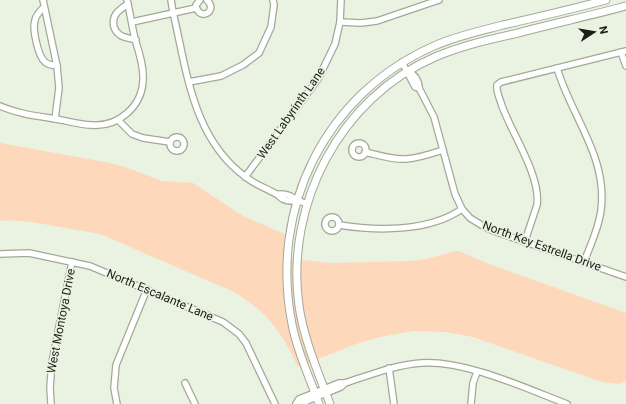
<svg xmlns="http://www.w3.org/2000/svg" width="626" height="404" font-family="Roboto,sans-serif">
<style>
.green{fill:#fed8ba}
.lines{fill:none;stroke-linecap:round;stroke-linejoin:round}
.minor-casing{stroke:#a1a999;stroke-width:8}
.tertiary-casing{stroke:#a1a999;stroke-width:9}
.minor{stroke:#fff;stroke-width:5.5}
.tertiary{stroke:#fff;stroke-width:7}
.labels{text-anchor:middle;stroke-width:3.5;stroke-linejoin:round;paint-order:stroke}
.street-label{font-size:12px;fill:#1c1e18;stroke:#eaf2e1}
</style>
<rect width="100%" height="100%" fill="#eaf2e1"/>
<path class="green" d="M0,143L110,163L128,168L162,181L193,183L243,216L287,235L286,258L330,263L411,261L426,259L455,251H459L489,264L626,313V380L619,384L602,382L473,337L446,332L413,331L380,337L356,344L298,367C282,332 267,312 234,292L100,234L32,222L9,220L0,221Z"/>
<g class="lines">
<g class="minor-casing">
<g id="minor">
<path d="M43,0L57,66L59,88L55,119"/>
<path d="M171,0L173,12C187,72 193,140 247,178C256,185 266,188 276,194C279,195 280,198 283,199C288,202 293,201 298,201C301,201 304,203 307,204"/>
<path d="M200,0L196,5C198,22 219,12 207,0"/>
<path d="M128,4C119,10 111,15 114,27C115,30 117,33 120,35C124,38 130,38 136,40"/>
<path d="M44,7C40,11 36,15 35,20C32,29 38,56 45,62C48,65 53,65 57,66"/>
<path d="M132,22L196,8"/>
<path d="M340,22L361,23L377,21L439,0"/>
<path d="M621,52L626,66"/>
<path d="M402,62L415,87L419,88"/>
<path d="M557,68C571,116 608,157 601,210C599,228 590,246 584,262"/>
<path d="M408,71C415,75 419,80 419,88L434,117L455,194L462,209L470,218L483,226L491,230L626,277"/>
<path d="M189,82L221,76L243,65L259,53L271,27L274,5L273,0"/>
<path d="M0,106C18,114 37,116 56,119C68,121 80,125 92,125C118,127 142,107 143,80C144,67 139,52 135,39C132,26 130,13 127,0"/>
<path d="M118,120L132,134L143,138L170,142"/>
<circle cx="177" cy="144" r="7"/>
<circle cx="359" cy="150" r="7"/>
<path d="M365,152C378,155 392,160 406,159C419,158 431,154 443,150"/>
<path d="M245,177L318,79L335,44L340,22L341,0"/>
<path d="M278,194C286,194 292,195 297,201"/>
<circle cx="332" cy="224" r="7"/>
<path d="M339,225C377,231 429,232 462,209"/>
<path d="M525,241L537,205C541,176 512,134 502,106C500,99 496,92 497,85L501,82L626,51"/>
<path d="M0,254L29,253L90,266L223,322L239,334L246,343L275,404"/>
<path d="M389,368L394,404"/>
<path d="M185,383L195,404"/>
<path d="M51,404L50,387L52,362L72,262"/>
<path d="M117,404L114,388L116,365L147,289"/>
<path d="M296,404L299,399L339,383H345C370,375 394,365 421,363C465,360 525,388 567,404"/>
<path d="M296,404L302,403L341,387L345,383"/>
<path d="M471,404L473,383L477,372"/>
</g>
</g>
<g class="tertiary-casing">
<g id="tertiary">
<path d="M319,404C310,378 297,352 292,324C269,208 325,94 434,46C456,36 480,31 503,25C538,17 572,9 606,0"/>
<path d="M330,404C318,372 304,340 299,306C285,204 340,98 435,57C461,46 487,40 514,34C551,24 589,16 626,6"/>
</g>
</g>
<use href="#minor" class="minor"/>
<use href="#tertiary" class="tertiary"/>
</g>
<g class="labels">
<g class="street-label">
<text transform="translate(291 113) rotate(-55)" y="4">West Labyrinth Lane</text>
<text transform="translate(542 246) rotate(20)" y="4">North Key Estrella Drive</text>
<text transform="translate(160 295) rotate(23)" y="4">North Escalante Lane</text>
<text transform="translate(61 321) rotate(-79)" y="4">West Montoya Drive</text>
</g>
</g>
<g transform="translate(594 32) rotate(78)" stroke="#eaf2e1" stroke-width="3" paint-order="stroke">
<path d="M0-3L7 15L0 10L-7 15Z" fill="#1c1e18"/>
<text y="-6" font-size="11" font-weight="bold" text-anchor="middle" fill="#1c1e18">N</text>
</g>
</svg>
